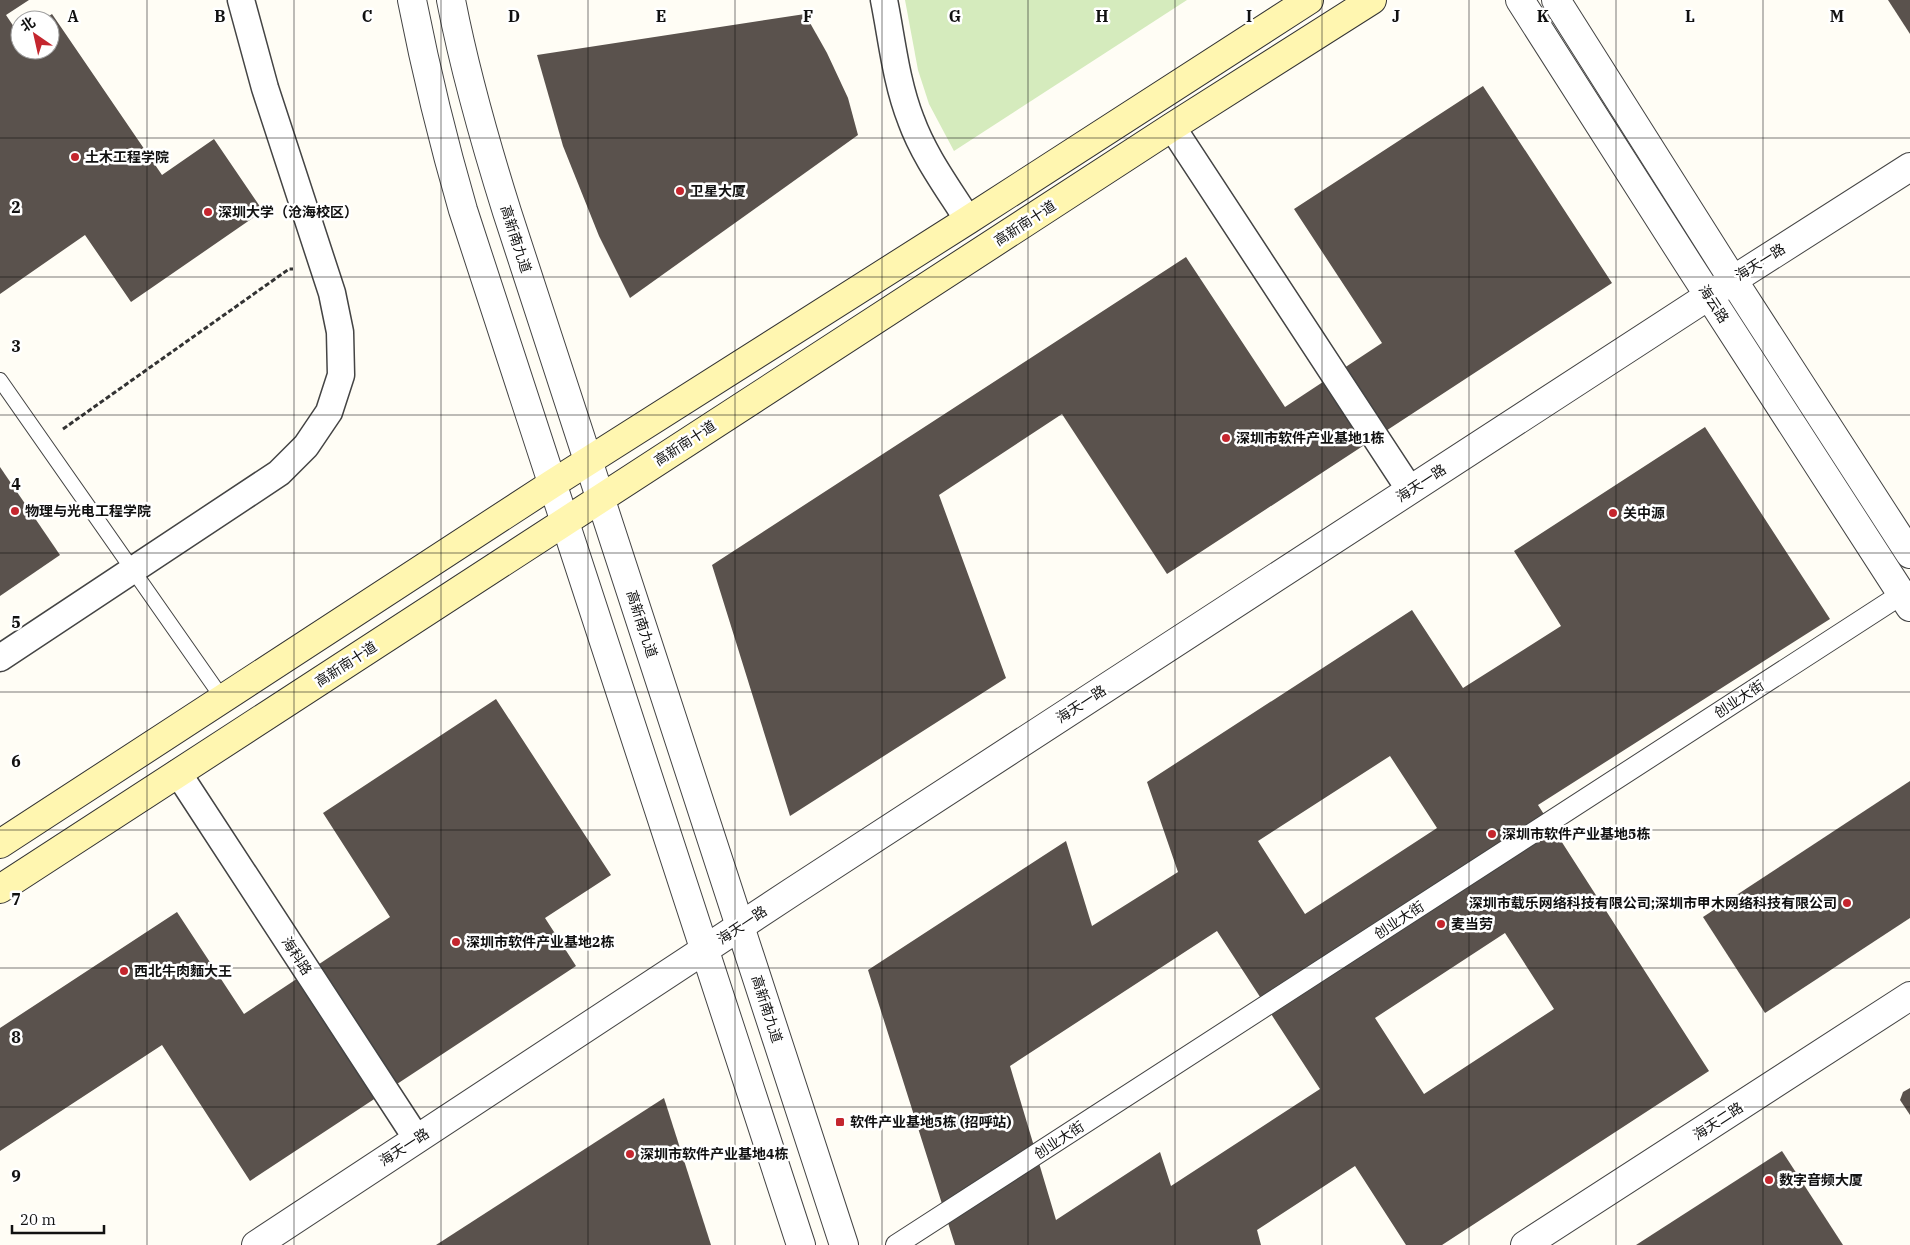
<svg xmlns="http://www.w3.org/2000/svg" width="1910" height="1245" font-family="'IBM Plex Serif','Noto Sans SC',serif">
<style>
.green{fill:#d5ebbd}
.building{fill:#5a524d;fill-rule:evenodd}
.lines{fill:none;stroke-linecap:round;stroke-linejoin:round}
.service-casing{stroke:#444;stroke-width:16}
.pedestrian-casing{stroke:#444;stroke-width:22}
.minor-casing{stroke:#444;stroke-width:29}
.tertiary-casing{stroke:#444;stroke-width:30}
.secondary-casing{stroke:#333;stroke-width:30}
.path{stroke:#333;stroke-width:3;stroke-dasharray:5 2.5;stroke-linecap:butt}
.service{stroke:#fff;stroke-width:14}
.pedestrian{stroke:#fff;stroke-width:20}
.minor{stroke:#fff;stroke-width:26}
.tertiary{stroke:#fff;stroke-width:28}
.secondary{stroke:#fff6b0;stroke-width:28}
.grid{fill:none;stroke:#111;stroke-width:1;stroke-opacity:0.55}
.poi-dot{fill:#c4262e;stroke:#fff;stroke-width:2}
.labels{text-anchor:middle;stroke-width:5;stroke-linejoin:round;paint-order:stroke}
.poi-label{font-size:14px;font-weight:bold;fill:#111;stroke:#fff;text-anchor:start}
.street-label{font-size:14px;fill:#111;stroke:#fff}
.grid-label{font-size:16px;text-anchor:middle;font-weight:bold;fill:#111;stroke:#fff;stroke-width:5;stroke-linejoin:round;paint-order:stroke}
</style>
<rect width="100%" height="100%" fill="#fffdf5"/>
<path class="green" d="M905,0H1187L954,151L929,104L918,70Z"/>
<g class="building">
<path d="M0,0H29L6,15L20,36V50H50V20H43L52,14L162,175L214,139L263,211L131,302L85,235L0,294Z"/>
<path d="M1888,0H1910V34Z"/>
<path d="M805,14L827,53L848,98L858,135L630,298L599,236L563,146L537,55Z"/>
<path d="M1483,86L1612,283L1167,574L1062,414L939,495L1006,678L790,816L712,565L1186,257L1285,407L1382,343L1294,209Z"/>
<path d="M1705,427L1830,619L1538,805L1709,1071L1442,1245H1406L1355,1166L1257,1230L1261,1245H955L868,970L1066,841L1092,926L1178,872L1147,782L1412,610L1463,688L1561,626L1514,551ZM1390,756L1437,828L1305,914L1258,841ZM1217,931L1320,1089L1171,1186L1160,1152L1056,1220L1010,1066ZM1505,933L1554,1009L1424,1094L1375,1018Z"/>
<path d="M0,467L60,555L0,596Z"/>
<path d="M496,699L611,875L545,918L576,966L250,1181L162,1045L0,1151V1028L177,912L244,1014L390,917L323,813Z"/>
<path d="M1910,781V918L1765,1013L1703,917Z"/>
<path d="M1910,1088V1115L1900,1100L1903,1092Z"/>
<path d="M664,1098L711,1245H436Z"/>
<path d="M1782,1151L1843,1245H1636Z"/>
</g>
<g class="lines">
<g class="service-casing">
<path id="service" d="M0,380L223,699"/>
</g>
<g class="pedestrian-casing">
<path id="pedestrian" d="M896,1245L1902,594"/>
</g>
<g class="minor-casing">
<g id="minor">
<path d="M884,0C892,40 896,82 911,120C924,156 948,188 968,220"/>
<path d="M1172,127L1410,490"/>
<path d="M0,658L279,473L306,446L329,412L341,375L340,332L332,293L265,88L241,0"/>
<path d="M178,773L417,1139"/>
</g>
</g>
<g class="tertiary-casing">
<g id="tertiary">
<path d="M412,0C426,71 443,141 463,210L801,1245"/>
<path d="M451,0C465,72 485,142 507,212L844,1245"/>
<path d="M1520,0L1689,265L1910,607"/>
<path d="M1556,0L1733,280L1910,554"/>
<path d="M256,1245L792,892L1733,280L1910,167"/>
<path d="M1525,1245L1910,996"/>
</g>
</g>
<g class="secondary-casing">
<g id="secondary">
<path d="M0,844L552,484L968,220L1309,0"/>
<path d="M0,889L1172,127L1372,0"/>
</g>
</g>
<path class="path" d="M63,429L289,269H293"/>
<use href="#service" class="service"/>
<use href="#pedestrian" class="pedestrian"/>
<use href="#minor" class="minor"/>
<use href="#tertiary" class="tertiary"/>
<use href="#secondary" class="secondary"/>
</g>
<path class="grid" d="M147,0V1245M294,0V1245M441,0V1245M588,0V1245M735,0V1245M882,0V1245M1028,0V1245M1175,0V1245M1322,0V1245M1469,0V1245M1616,0V1245M1763,0V1245M0,138H1910M0,277H1910M0,415H1910M0,553H1910M0,692H1910M0,830H1910M0,968H1910M0,1107H1910"/>
<g class="poi-dot">
<circle cx="75" cy="157" r="5"/>
<circle cx="680" cy="191" r="5"/>
<circle cx="208" cy="212" r="5"/>
<circle cx="1226" cy="438" r="5"/>
<circle cx="15" cy="511" r="5"/>
<circle cx="1613" cy="513" r="5"/>
<circle cx="1492" cy="834" r="5"/>
<circle cx="1847" cy="903" r="5"/>
<circle cx="1441" cy="924" r="5"/>
<circle cx="456" cy="942" r="5"/>
<circle cx="124" cy="971" r="5"/>
<rect x="835" y="1117" width="10" height="10" rx="2.5"/>
<circle cx="630" cy="1154" r="5"/>
<circle cx="1769" cy="1180" r="5"/>
</g>
<g class="labels">
<g class="poi-label">
<text x="85" y="162">土木工程学院</text>
<text x="690" y="196">卫星大厦</text>
<text x="218" y="217">深圳大学（沧海校区）</text>
<text x="1236" y="443">深圳市软件产业基地1栋</text>
<text x="25" y="516">物理与光电工程学院</text>
<text x="1623" y="518">关中源</text>
<text x="1502" y="839">深圳市软件产业基地5栋</text>
<text x="1837" y="908" text-anchor="end">深圳市载乐网络科技有限公司;深圳市甲木网络科技有限公司</text>
<text x="1451" y="929">麦当劳</text>
<text x="466" y="947">深圳市软件产业基地2栋</text>
<text x="134" y="976">西北牛肉麵大王</text>
<text x="850" y="1127">软件产业基地5栋 (招呼站)</text>
<text x="640" y="1159">深圳市软件产业基地4栋</text>
<text x="1779" y="1185">数字音频大厦</text>
</g>
<g class="street-label">
<text transform="translate(1025 223) rotate(-33)" y="5">高新南十道</text>
<text transform="translate(516 239) rotate(72)" y="5">高新南九道</text>
<text transform="translate(1760 262) rotate(-32)" y="5">海天一路</text>
<text transform="translate(1714 304) rotate(57)" y="5">海云路</text>
<text transform="translate(685 443) rotate(-33)" y="5">高新南十道</text>
<text transform="translate(1421 483) rotate(-33)" y="5">海天一路</text>
<text transform="translate(642 624) rotate(72)" y="5">高新南九道</text>
<text transform="translate(346 664) rotate(-33)" y="5">高新南十道</text>
<text transform="translate(1739 699) rotate(-33)" y="5">创业大街</text>
<text transform="translate(1081 704) rotate(-33)" y="5">海天一路</text>
<text transform="translate(1399 920) rotate(-33)" y="5">创业大街</text>
<text transform="translate(742 925) rotate(-34)" y="5">海天一路</text>
<text transform="translate(297 956) rotate(57)" y="5">海科路</text>
<text transform="translate(767 1009) rotate(72)" y="5">高新南九道</text>
<text transform="translate(1718 1121) rotate(-33)" y="5">海天二路</text>
<text transform="translate(1059 1140) rotate(-33)" y="5">创业大街</text>
<text transform="translate(404 1147) rotate(-33)" y="5">海天一路</text>
</g>
</g>
<g class="grid-label">
<text x="73" y="22">A</text>
<text x="220" y="22">B</text>
<text x="367" y="22">C</text>
<text x="514" y="22">D</text>
<text x="661" y="22">E</text>
<text x="808" y="22">F</text>
<text x="955" y="22">G</text>
<text x="1102" y="22">H</text>
<text x="1249" y="22">I</text>
<text x="1396" y="22">J</text>
<text x="1543" y="22">K</text>
<text x="1690" y="22">L</text>
<text x="1837" y="22">M</text>
<text x="16" y="213">2</text>
<text x="16" y="352">3</text>
<text x="16" y="490">4</text>
<text x="16" y="628">5</text>
<text x="16" y="767">6</text>
<text x="16" y="905">7</text>
<text x="16" y="1043">8</text>
<text x="16" y="1182">9</text>
</g>
<g transform="translate(35 35) rotate(326)"><circle r="24" fill="#ffffff" stroke="#a0a0a0"/>
<path d="M0-4L9 19L0 12L-9 19Z" fill="#c4262e"/>
<text y="-8" font-size="14" font-weight="bold" text-anchor="middle" fill="#111111">北</text>
</g>
<path d="M12 1225v8h92v-8" fill="none" stroke="#111111" stroke-width="2.5"/>
<text x="20" y="1225" font-size="15" fill="#111111" stroke="#ffffff" stroke-width="4" paint-order="stroke">20 m</text>
</svg>
